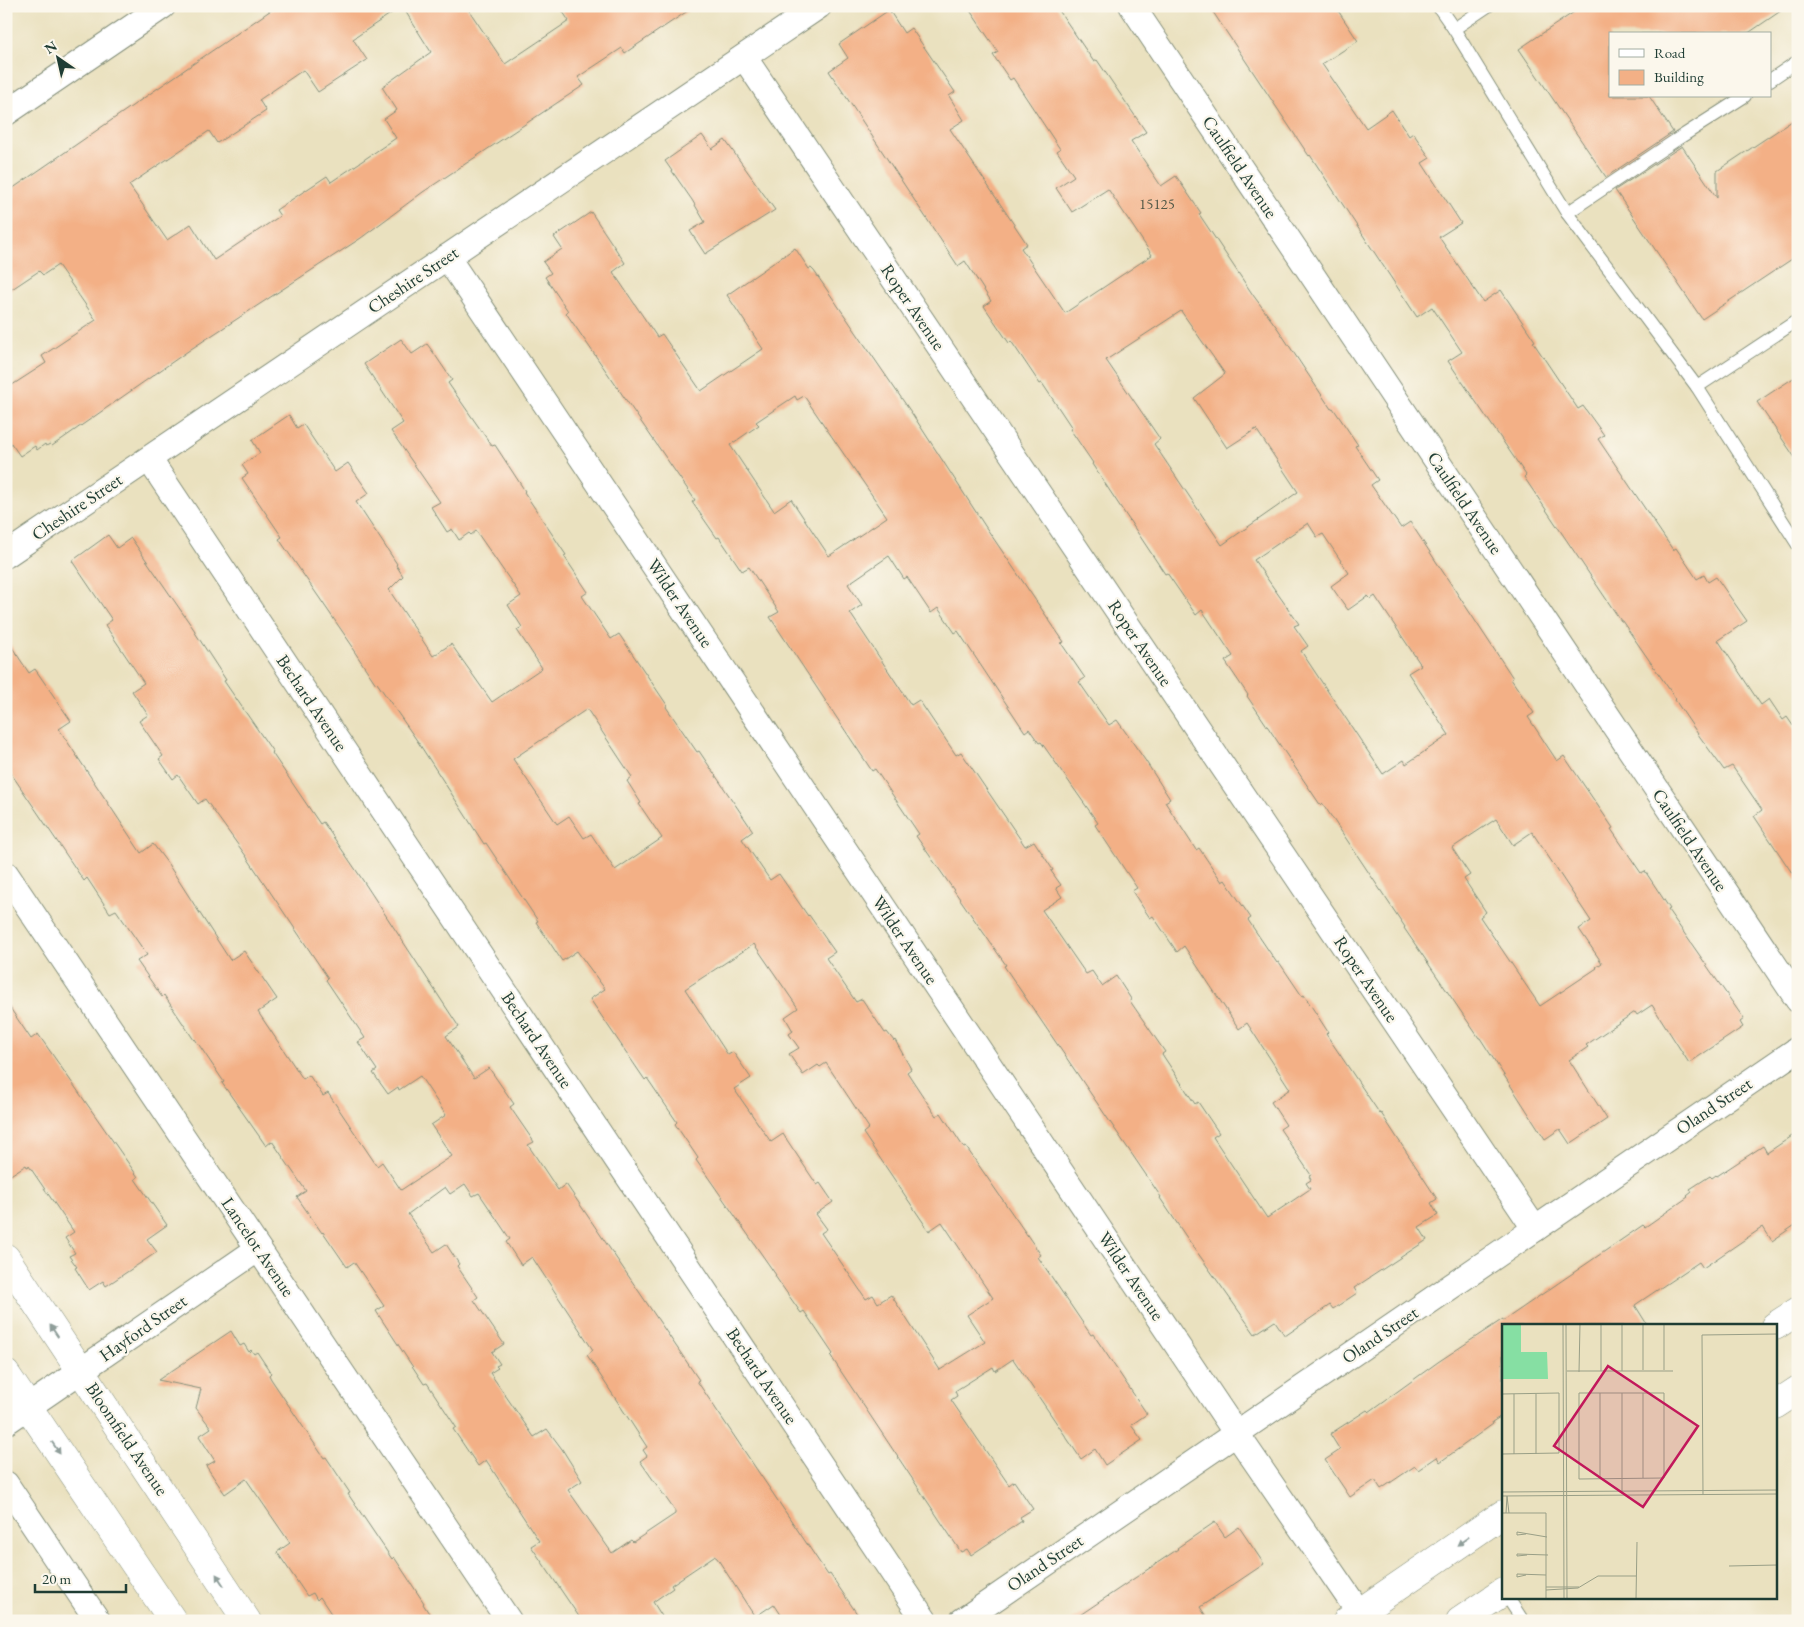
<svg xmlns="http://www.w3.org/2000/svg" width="1804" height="1627" font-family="'EB Garamond',serif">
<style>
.building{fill:#f3b086;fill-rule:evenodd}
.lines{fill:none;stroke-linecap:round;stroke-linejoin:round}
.lane-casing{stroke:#848f7a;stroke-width:14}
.street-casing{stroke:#848f7a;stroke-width:27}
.secondary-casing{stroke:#848f7a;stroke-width:29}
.lane{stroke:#fff;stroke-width:12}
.street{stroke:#fff;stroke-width:25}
.secondary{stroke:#fff;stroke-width:28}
.oneway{fill:#8f9e9a}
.labels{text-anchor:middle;stroke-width:4.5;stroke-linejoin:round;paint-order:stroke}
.number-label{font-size:15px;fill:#545a48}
.street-label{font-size:18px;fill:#1f3d34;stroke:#fbf7ec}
.inset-road{fill:none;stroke:#999f87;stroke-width:1}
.view{fill:#c2185b;fill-opacity:0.15;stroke:#c2185b;stroke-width:2.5}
.inset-edge{fill:none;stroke:#1f3d34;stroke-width:2.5}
</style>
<rect width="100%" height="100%" fill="#fbf7ec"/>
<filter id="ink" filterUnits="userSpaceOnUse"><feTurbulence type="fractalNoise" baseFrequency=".02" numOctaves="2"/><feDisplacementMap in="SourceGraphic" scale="10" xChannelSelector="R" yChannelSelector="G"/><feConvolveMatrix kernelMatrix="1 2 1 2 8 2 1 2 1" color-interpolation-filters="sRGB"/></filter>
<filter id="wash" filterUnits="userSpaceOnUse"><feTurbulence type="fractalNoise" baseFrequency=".0096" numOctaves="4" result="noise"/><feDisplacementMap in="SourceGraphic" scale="20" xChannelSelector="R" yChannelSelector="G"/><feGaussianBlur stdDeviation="1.12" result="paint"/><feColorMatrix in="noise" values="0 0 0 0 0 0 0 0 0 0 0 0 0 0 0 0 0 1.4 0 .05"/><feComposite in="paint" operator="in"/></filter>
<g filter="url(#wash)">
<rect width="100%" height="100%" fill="#eae1bf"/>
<g id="blocks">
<g class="building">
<path d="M277,6H402L353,39L367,60L318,92L303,70L259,100L266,111L217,143L209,131L129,185L167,240L191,224L214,260L280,216L276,210L327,176L331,182L396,138L384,119L397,110L382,87L431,52L402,6H466L505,64L569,21L559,6H695L625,53L622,48L578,77L584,85L423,192L361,238L191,349L52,446L50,444L46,446L45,444L37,450L35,446L20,456L6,436V389L46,363L42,356L96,320L58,265L43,275L39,271L6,293V193Z"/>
<path d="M967,6H1056L1094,62L1097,60L1146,132L1131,141L1161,186L1176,176L1201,213L1199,214L1253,295L1278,329L1331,409L1333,408L1358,445L1355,446L1378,480L1371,485L1401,528L1410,522L1513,678L1511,679L1534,713L1528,717L1557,761L1564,756L1613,828L1611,829L1641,873L1645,871L1670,909L1668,910L1744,1019L1740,1022L1743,1027L1689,1063L1652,1005L1637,1015L1635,1012L1586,1045L1588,1047L1569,1060L1607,1119L1570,1144L1560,1129L1545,1139L1480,1038H1479L1404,928L1405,927L1323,804L1321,806L1247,696L1248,695L1225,661L1233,656L1202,610L1196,615L1167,573L1165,574L1092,464L1093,463L1070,429L1072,428L1042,383L1040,384L1011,341L1009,343L984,306L991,301L965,261L958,266L829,71L848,58L839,44L889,10L904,33L911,28L955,92L949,96L964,120L950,129L1027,244L1021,248L1065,313L1152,255L1108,189L1072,212L1056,188L1074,176L1057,151L1060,149L1013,78L1010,80L993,55L998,52ZM1181,311L1225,374L1194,398L1227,448L1256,429L1298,492L1222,545L1154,444L1160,439L1106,360ZM1308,523L1317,537L1323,534L1349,573L1331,586L1348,610L1368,596L1371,599L1375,596L1421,665L1408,673L1449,735L1406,764L1404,760L1383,774L1301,651L1308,646L1294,626L1299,624L1254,560ZM1496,819L1513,845L1532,832L1591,921L1579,929L1602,963L1596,967L1597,968L1540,1006L1480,917L1486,912L1464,879L1470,875L1452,848Z"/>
<path d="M1209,6H1335L1358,41L1322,64L1366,128L1392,110L1409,136L1413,133L1430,158L1422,163L1461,223L1439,237L1483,302L1501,290L1535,341L1533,342L1578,409L1583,406L1604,435L1598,439L1673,550L1676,548L1697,579L1704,575L1708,582L1716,577L1747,621L1718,640L1761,705L1769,699L1783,720L1787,717L1798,733V882L1754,816L1762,810L1732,766L1724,770L1700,737L1675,700L1676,699L1622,621H1621L1524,477L1526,475L1448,361L1462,352L1432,307L1417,317L1310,155L1309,156Z"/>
<path d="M1583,6H1788L1747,34H1610V96H1649L1673,132L1606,177L1519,49Z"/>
<path d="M1798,117V255L1702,319L1615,190L1682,146L1717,198V171Z"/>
<path d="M702,135L712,149L725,140L775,210L705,254L690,231L705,222L692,200L665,161Z"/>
<path d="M591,212L625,263L613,272L657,337L662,334L701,391L763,349L727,295L795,248L809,269L811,268L814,271L913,415L985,526L1064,642L1061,643L1085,678L1079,682L1109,725L1117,720L1145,760L1170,799L1165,802L1196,850L1199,848L1222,882L1225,880L1251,918L1248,920L1277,963L1279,962L1302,996L1304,995L1328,1032L1326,1034L1380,1114L1381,1113L1437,1199L1431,1203L1438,1215L1419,1227L1427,1240L1354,1288L1357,1293L1333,1309L1330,1305L1285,1336L1275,1321L1255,1334L1185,1235L1160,1198L1161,1197L1004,966L1006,965L916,836L919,834L875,769L872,771L770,617L779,612L749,567L742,571L719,537L717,538L692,502L695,500L566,313L568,311L545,277L551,273L543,262L562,249L554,237ZM795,396L797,400L804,396L887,517L829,556L791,499L774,511L730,445L759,425L756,422ZM889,556L904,579L907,577L931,613L938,608L955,633L958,631L1025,732L1029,729L1039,743L1041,742L1098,823L1095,825L1137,888L1132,891L1150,918L1153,916L1177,952L1184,946L1239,1029L1247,1023L1290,1089L1271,1102L1286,1125L1280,1129L1311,1175L1309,1176L1311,1180L1306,1183L1310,1189L1267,1218L1213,1137L1219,1133L1198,1102L1195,1104L1162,1054L1165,1052L1130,1001L1131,999L1116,976L1102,986L1092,971L1086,974L1042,910L1062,897L1056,888L1061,885L1051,871L1053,870L1034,841L1025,846L961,752L956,755L919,700L911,705L850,613L862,605L848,584Z"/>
<path d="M401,339L412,354L427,344L433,352L452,380L448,383L492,446L495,445L525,491L524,492L566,555L564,556L588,592L582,596L611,639L619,634L667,705L666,707L697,752L699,751L753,831L742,839L770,880L779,874L808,916L809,915L835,952L826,958L856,1002L862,999L885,1033L887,1032L894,1041L895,1040L911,1069L907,1072L936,1116L941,1113L964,1148L966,1147L1041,1255L1038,1257L1091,1335L1093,1334L1147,1414L1131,1425L1142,1440L1105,1465L1095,1449L1081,1459L1013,1359L995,1371L993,1367L955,1391L957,1396L951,1400L1009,1485L1014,1481L1033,1509L1020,1517L1022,1521L971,1555L967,1549L961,1552L834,1361L831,1356L833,1354L804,1311L801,1313L775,1276L776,1275L696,1160L698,1158L675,1124L677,1122L647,1078L645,1080L590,999L605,989L577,951L562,961L536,922L538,921L486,843L484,844L418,742L377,683L376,684L352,648L353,647L279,539L282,537L242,478L248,474L242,465L260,453L252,440L289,415L297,428L303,424L335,472L348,463L369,493L356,502L397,564L396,565L403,576L389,590L433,656L451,644L492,702L542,668L517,630L522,627L508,605L521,596L476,531L471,535L469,533L459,540L452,529L447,532L431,507L440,502L391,431L403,423L364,364ZM587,709L632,777L627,781L641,803L639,804L662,838L615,870L591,834L584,838L569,816L557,824L513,759ZM754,944L798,1008L785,1017L793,1031L789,1034L799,1048L789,1054L803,1075L818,1065L820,1067L826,1063L869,1128L863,1133L929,1231L942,1222L993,1298L967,1315L985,1342L940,1370L891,1295L878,1303L873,1295L866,1299L821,1233L827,1229L816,1214L833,1202L820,1183L817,1185L783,1134L771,1142L734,1089L751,1078L733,1052L728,1055L685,989Z"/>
<path d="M1798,375V462L1757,402Z"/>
<path d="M108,535L117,548L131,538L195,631H194L226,680L224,681L273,752L272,753L320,824L323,822L358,873L459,1027L446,1036L474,1078L489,1068L514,1104L510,1107L534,1142L528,1145L558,1190L566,1184L699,1380L697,1381L828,1575L830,1574L862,1621H785L774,1604L755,1617L717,1558L714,1556L671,1585L673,1588L653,1602L665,1621H582L531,1546L539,1541L486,1460L478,1466L453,1429L456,1427L427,1383L424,1384L376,1311L384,1306L354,1262L347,1267L323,1232L322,1233L297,1197L306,1191L272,1141L266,1146L222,1083L224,1082L195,1039L194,1040L164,995L162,997L137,961L147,955L116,910L110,913L87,878L84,881L6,766V638L29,673L35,669L71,721L59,729L141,853L153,844L168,864L230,960L244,951L277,999L258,1012L303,1079L309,1075L323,1096L328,1093L377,1166L382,1162L401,1190L452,1156L431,1125L446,1115L420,1076L399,1090L398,1087L388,1094L373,1073L377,1070L358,1042L365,1038L326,980L328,978L246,856L205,799L198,804L178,775L173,779L159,759L163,756L139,721L148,715L132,691L144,683L105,625L112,620L72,561ZM465,1184L473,1196L479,1193L510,1239L506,1242L521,1265L532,1257L593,1350L587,1355L647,1447L643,1450L647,1456L640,1461L675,1511V1514L633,1542L631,1540L612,1553L568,1490L582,1481L562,1449L547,1429L534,1437L490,1373L498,1368L496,1366L500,1364L492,1352L504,1344L474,1300L478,1297L457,1266L459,1264L446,1244L434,1252L408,1214L445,1187L450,1194Z"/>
<path d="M6,1002L31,1039L38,1034L138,1177L135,1179L167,1225L147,1239L157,1252L106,1286L103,1281L89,1290L75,1268L77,1267L69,1256L75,1253L65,1238L74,1232L29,1166L27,1167L26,1165L6,1178Z"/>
<path d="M1798,1132V1223L1772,1241L1763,1227L1703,1268L1699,1262L1635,1305L1648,1326H1503V1415L1492,1422L1493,1424L1440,1462L1437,1457L1418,1470L1415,1466L1381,1489L1375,1480L1350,1497L1325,1460L1340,1450L1330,1434L1367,1410L1369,1412L1438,1362L1503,1319V1321L1643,1225L1645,1227L1688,1197L1687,1196L1692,1192L1690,1189L1710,1176L1712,1178L1716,1175L1717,1176L1763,1146L1767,1153Z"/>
<path d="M231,1331L240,1346L244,1344L249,1352L251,1350L254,1354L257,1352L271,1373L269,1375L271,1379L324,1458L326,1457L350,1493L348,1494L392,1559L394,1557L424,1603L423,1604L434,1621H336L320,1597L317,1600L313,1593L307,1596L277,1552L290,1543L246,1479L225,1494L206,1466L215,1461L199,1436L211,1428L196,1408L201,1389L158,1380Z"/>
<path d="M1215,1522L1225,1537L1239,1527L1264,1564L1200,1607L1209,1621H1071L1178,1549L1177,1548Z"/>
</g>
</g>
</g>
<g filter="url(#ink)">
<use href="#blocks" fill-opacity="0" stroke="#848f7a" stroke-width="1"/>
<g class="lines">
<g class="lane-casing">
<g id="lane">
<path d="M1438,6L1454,29L1567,213L1697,387L1798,545"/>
<path d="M1454,29L1488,6"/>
<path d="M1770,80L1798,61"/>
<path d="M1567,213L1676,140L1745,96"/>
<path d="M1697,387L1798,320"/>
<path d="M1508,1598L1523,1621"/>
</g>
</g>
<g class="street-casing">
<g id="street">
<path d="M1132,6L1798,1000"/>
<path d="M744,57L1535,1229"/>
<path d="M6,113L163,6"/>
<path d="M447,257L1236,1433L1365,1621"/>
<path d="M149,459L925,1621"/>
<path d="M6,555L819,6"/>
<path d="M6,874L509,1621"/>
<path d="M6,1422L258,1249"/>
<path d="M6,1484L98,1621"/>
<path d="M962,1621L1798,1049"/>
</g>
</g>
<g class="secondary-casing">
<g id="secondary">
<path d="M6,1258L247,1621"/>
<path d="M1775,1326L1798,1311"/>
<path d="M6,1374L173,1621"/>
<path d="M1775,1405L1798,1390"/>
<path d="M1347,1621L1503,1514"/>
<path d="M1460,1621L1503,1592"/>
</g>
</g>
<use href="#lane" class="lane"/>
<use href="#street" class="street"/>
<use href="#secondary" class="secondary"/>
</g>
<defs><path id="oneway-solid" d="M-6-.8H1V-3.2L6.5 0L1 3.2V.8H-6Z" transform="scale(1.25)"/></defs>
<g class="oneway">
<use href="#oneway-solid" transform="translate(54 1331) rotate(-124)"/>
<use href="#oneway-solid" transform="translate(56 1448) rotate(56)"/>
<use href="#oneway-solid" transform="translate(1463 1541) rotate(145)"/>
<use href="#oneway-solid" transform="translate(220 1580) rotate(-123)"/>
</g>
</g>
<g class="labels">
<g class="number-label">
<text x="1157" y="209">15125</text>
</g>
<g class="street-label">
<text transform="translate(1240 167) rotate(56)" y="6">Caulfield Avenue</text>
<text transform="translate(413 280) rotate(-34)" y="6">Cheshire Street</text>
<text transform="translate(913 307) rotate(56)" y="6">Roper Avenue</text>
<text transform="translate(1465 503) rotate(56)" y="6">Caulfield Avenue</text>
<text transform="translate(77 507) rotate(-34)" y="6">Cheshire Street</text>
<text transform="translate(680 603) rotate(56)" y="6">Wilder Avenue</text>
<text transform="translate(1140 643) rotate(56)" y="6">Roper Avenue</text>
<text transform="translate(312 703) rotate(56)" y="6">Bechard Avenue</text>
<text transform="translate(1690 840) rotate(56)" y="6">Caulfield Avenue</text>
<text transform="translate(905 940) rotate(56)" y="6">Wilder Avenue</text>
<text transform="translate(1366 979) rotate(56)" y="6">Roper Avenue</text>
<text transform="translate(537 1040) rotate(56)" y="6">Bechard Avenue</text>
<text transform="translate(1714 1106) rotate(-34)" y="6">Oland Street</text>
<text transform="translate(258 1247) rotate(56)" y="6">Lancelot Avenue</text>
<text transform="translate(1131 1276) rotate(56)" y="6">Wilder Avenue</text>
<text transform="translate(143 1328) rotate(-35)" y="6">Hayford Street</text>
<text transform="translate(1380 1335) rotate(-34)" y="6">Oland Street</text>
<text transform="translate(762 1376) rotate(56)" y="6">Bechard Avenue</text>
<text transform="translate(127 1439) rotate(56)" y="6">Bloomfield Avenue</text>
<text transform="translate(1045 1563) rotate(-34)" y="6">Oland Street</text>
</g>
</g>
<g transform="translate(1502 1324)">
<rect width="275" height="275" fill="#eae1bf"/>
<path d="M19,0V28H45L46,55H0V0Z" fill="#86dfa3"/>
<path class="inset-road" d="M61,0L62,275M64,0L65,275M141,0V46M162,46V0M65,47H171M99,47V0M120,47V0M77,48L78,0M77,69H162V154L77,155ZM0,70L57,69V129L0,130M12,70V130M34,130V70M98,154V69M141,154V69M0,168L275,166M120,168V69M201,171L200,11L275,10M0,172L275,170M5,172L7,189M0,189H44V275M4,189L5,172M24,210L15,211V208L45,213M25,231L15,232V230L46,231M227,242L275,241M24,251L15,253V250L44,251M44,263H77M44,266L76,264L96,252H134M134,275L135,218"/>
<path class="view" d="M106,42L196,102L141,183L52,122Z"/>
<rect width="275" height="275" class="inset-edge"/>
</g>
<rect width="1804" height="1627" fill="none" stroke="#fbf7ec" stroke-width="25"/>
<rect x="1609" y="32" width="162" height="65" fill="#fbf7ec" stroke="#a3ada2"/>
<rect x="1619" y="49" width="25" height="8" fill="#ffffff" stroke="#a3ada2"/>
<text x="1654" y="58" font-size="15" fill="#1f3d34">Road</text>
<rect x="1619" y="70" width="25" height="15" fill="#f3b086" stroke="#a3ada2"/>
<text x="1654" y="82" font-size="15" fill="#1f3d34">Building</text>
<g transform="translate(58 58) rotate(326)" stroke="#fbf7ec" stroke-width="4" paint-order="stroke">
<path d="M0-4L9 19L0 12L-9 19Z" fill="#1f3d34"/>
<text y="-8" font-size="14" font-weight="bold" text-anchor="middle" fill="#1f3d34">N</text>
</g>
<path d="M35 1584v8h91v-8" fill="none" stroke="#1f3d34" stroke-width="2.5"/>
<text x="42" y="1584" font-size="15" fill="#1f3d34" stroke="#fbf7ec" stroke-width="4" paint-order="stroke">20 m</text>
</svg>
